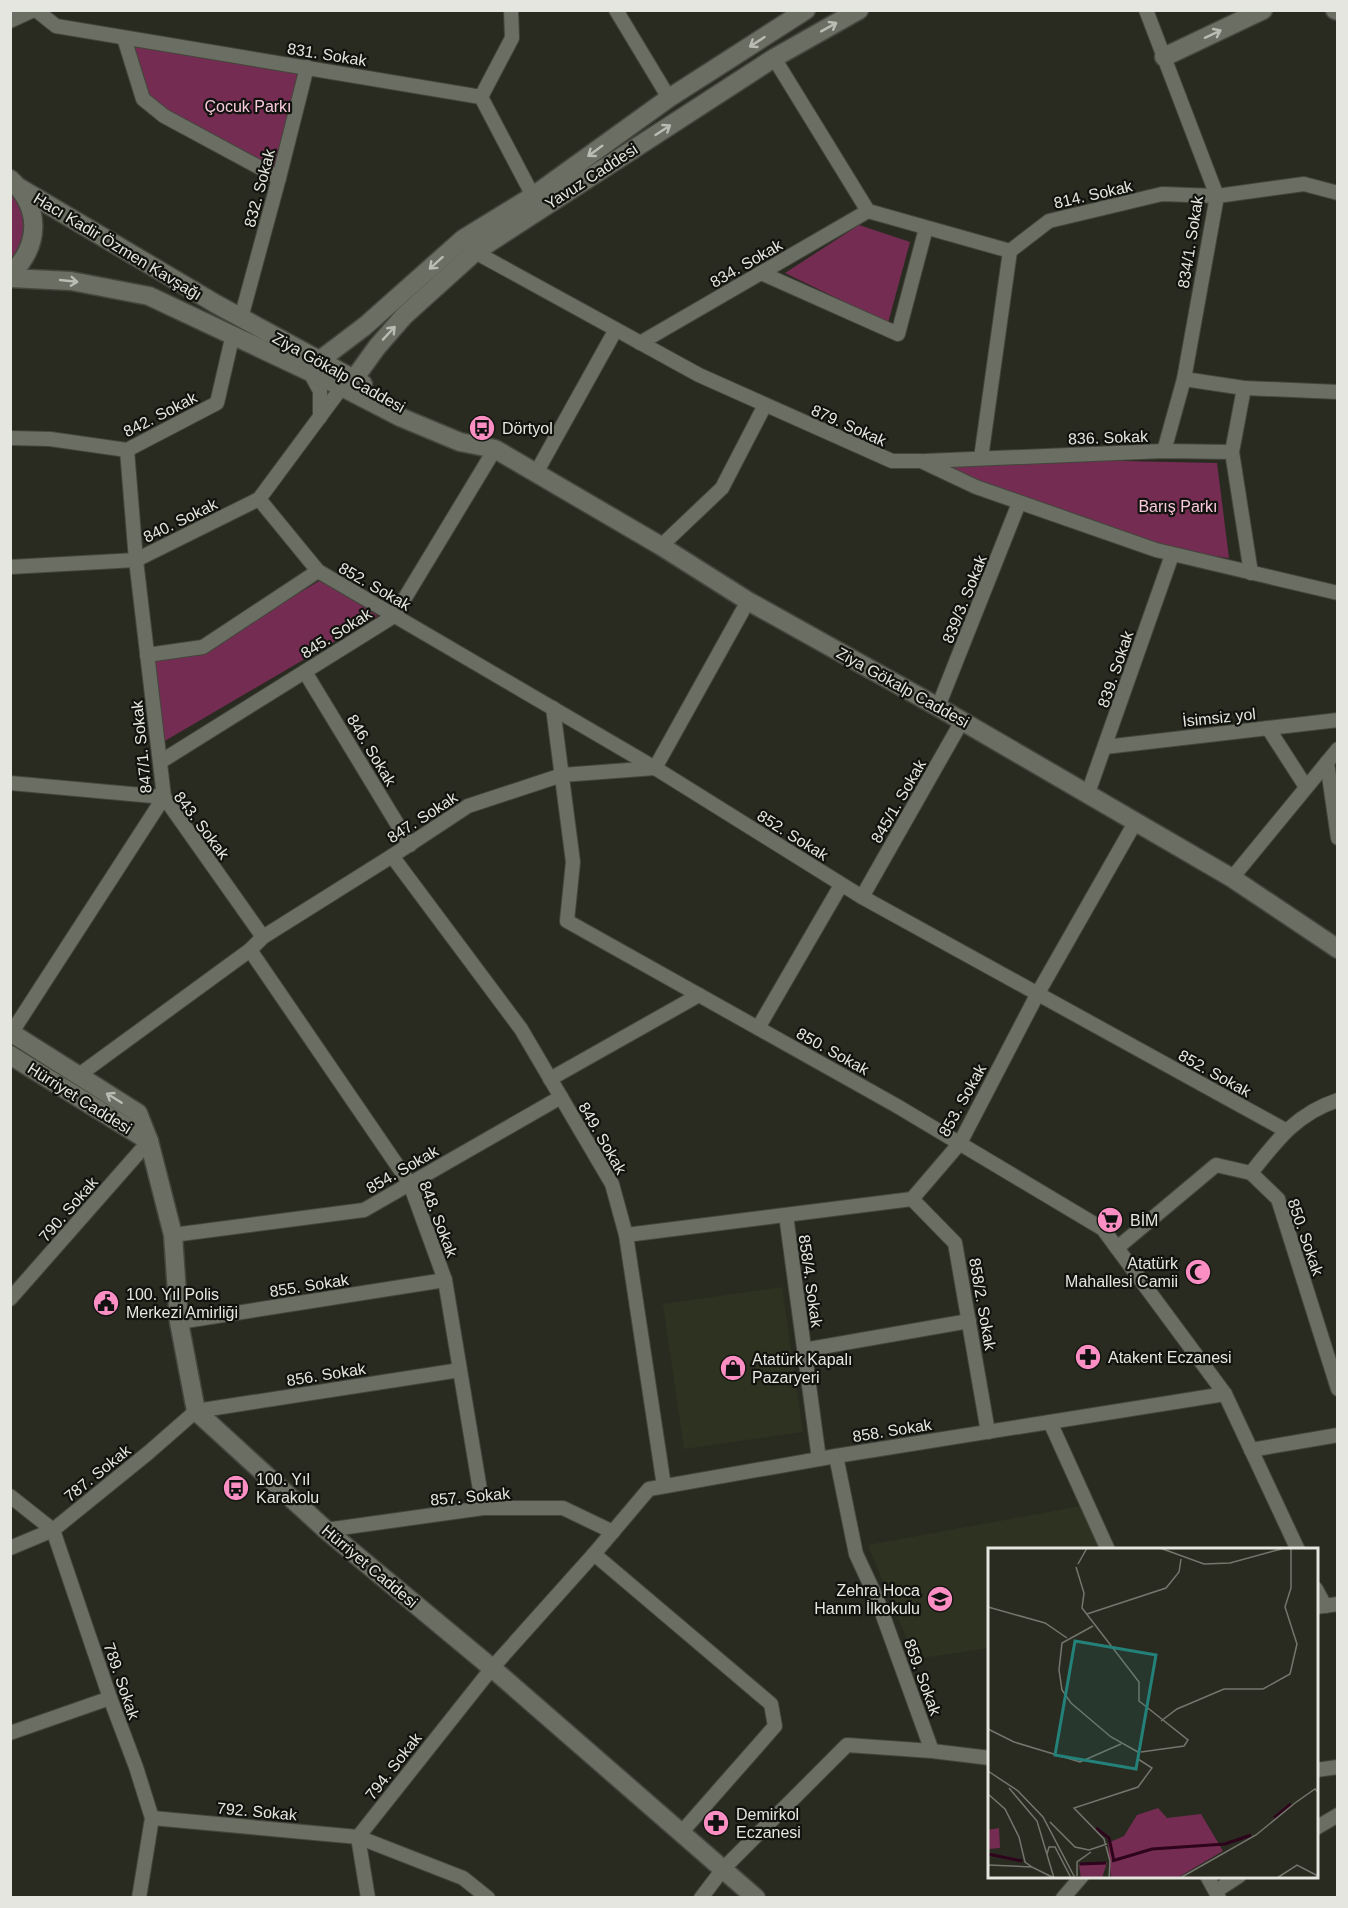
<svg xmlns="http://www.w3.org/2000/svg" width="1348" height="1908" font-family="Arial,sans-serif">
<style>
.built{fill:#2e3221}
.green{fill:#752c52}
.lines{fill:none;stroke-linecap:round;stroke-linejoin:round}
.street-casing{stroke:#44463d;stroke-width:16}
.secondary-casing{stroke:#44463d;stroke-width:21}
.street{stroke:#6b6e62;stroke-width:14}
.secondary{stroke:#6b6e62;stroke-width:18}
.oneway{stroke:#babcb3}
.labels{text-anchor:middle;stroke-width:4.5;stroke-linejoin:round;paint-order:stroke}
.street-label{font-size:16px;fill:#e4e6df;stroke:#12130f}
.park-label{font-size:16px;fill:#f9c9de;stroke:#12130f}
.poi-label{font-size:16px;fill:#e4e6df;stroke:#12130f;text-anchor:start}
.inset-river{fill:none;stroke:#2d041b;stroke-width:3}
.inset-road{fill:none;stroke:#74766d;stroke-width:1.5}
.view{fill:#248179;fill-opacity:0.15;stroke:#248179;stroke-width:3}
.inset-edge{fill:none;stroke:#e4e6df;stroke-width:3}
</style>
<rect width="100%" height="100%" fill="#292b21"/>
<g class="built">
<path d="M782,1287L803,1432L684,1449L663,1304Z"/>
<path d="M1081,1506L1100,1549L990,1550L989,1648L915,1659L868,1545Z"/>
</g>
<g class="green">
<path d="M124,38L307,67L279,178L143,99Z"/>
<path d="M11,179L34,224L11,275Z"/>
<path d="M859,225L910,242L888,323L785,273Z"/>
<path d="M981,458L1217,463L1229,558L1175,551L986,485L947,465Z"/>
<path d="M321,580L378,616L163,742L154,659L203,650Z"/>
</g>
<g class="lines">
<g class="street-casing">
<g id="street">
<path d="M36,10L56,26L481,97L533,196"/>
<path d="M616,10L669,98"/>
<path d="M1146,10L1217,196L1184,379L1164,451"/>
<path d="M10,21L34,10"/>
<path d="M124,38L143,99L164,116L279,178"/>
<path d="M774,58L868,211"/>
<path d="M481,97L512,38L511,10"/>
<path d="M868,211L1010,251L1049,221L1162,194L1217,196L1304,184L1338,193"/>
<path d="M475,252L699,375L892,461H921L976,487L1156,550L1338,593"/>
<path d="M761,273L898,334L926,228"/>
<path d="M241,318L279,178L307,67"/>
<path d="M640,343L868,211"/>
<path d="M311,369L309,371L320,391V417"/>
<path d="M1184,379L1244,388L1232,452L1251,573"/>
<path d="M1244,388L1338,392"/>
<path d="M10,438L50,439L127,450L217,403L233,334"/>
<path d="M981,458L1010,251"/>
<path d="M925,461L1164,451L1232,452"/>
<path d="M536,473L615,331"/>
<path d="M259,499L318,571L655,768L862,897L1285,1130"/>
<path d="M661,546L722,488L765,405"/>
<path d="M10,567L136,560L259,499L342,387L349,382"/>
<path d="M147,655L203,647L318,571"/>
<path d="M305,672L410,845"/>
<path d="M938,707L1019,503"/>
<path d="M553,708L573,862L567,921L897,1106L1103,1229L1117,1248L1216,1165L1251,1173C1277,1140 1296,1114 1338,1100"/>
<path d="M1268,728L1306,787"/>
<path d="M1105,747L1338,720"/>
<path d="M160,762L394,616L495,449"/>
<path d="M1327,762L1338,838"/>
<path d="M10,783L164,797L263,937"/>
<path d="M1088,793L1172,555"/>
<path d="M392,856L521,1029L612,1184L626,1235L664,1486"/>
<path d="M1232,878L1338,749"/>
<path d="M862,897L962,721"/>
<path d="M250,950L410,1184L445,1280L483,1508"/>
<path d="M758,1028L841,885"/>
<path d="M12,1032L164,797L136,560L127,450"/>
<path d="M79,1075L250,950L263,937L392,856L468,806L562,775L655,768L748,601"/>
<path d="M550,1079L699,995"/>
<path d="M1251,1173L1278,1199L1338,1389"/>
<path d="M912,1199L955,1243L988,1432"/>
<path d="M786,1215L819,1459"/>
<path d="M173,1235L364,1210L561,1097"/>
<path d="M626,1235L912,1199L960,1143L1038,993L1136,821"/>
<path d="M1117,1248L1225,1394L1298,1550"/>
<path d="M10,1299L149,1141"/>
<path d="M179,1322L445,1280"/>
<path d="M804,1350L969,1321"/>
<path d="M1050,1422L1108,1550"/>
<path d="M1251,1450L1338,1435"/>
<path d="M836,1456L856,1554L877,1599L932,1751L990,1758"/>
<path d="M10,1496L53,1530L110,1698L136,1767L152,1818L139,1898"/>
<path d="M326,1530L483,1508H563L613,1532"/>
<path d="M10,1548L53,1530L148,1453L196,1411L460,1370"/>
<path d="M594,1554L771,1704L775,1726L681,1833"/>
<path d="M1316,1589L1325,1606"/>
<path d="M1316,1607L1338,1604"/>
<path d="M10,1733L110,1698"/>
<path d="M1316,1770L1338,1767"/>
<path d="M152,1818L358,1837L463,1878L488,1898"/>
<path d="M1316,1828L1338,1815"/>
<path d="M1207,1876L1219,1898"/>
<path d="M1216,1891L1239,1876"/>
<path d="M368,1898L358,1837L492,1668L594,1554L649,1489L836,1456L1225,1394"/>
<path d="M701,1898L723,1869L847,1745L932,1751"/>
<path d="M1063,1898L1082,1876"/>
</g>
</g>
<g class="secondary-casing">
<g id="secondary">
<path d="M1335,10L1338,11"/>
<path d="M1164,57L1263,10"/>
<path d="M10,179C42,208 40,246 10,275"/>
<path d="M20,188L216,304L363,384"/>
<path d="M10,278L71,281L149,296L338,385L400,417L460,442L495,449L661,546L748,601L938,707L1232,878L1338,949"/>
<path d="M320,360L365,326L463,239L533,196L669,98L806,10"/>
<path d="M354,379L377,347L404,316L475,252L774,58L859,10"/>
<path d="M10,1032L138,1113L149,1141L173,1235L179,1322L196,1411L326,1530L492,1668L756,1898"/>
<path d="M10,1055L149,1141"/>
</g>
</g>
<use href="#street" class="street"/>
<use href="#secondary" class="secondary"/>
</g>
<defs><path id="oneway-shaft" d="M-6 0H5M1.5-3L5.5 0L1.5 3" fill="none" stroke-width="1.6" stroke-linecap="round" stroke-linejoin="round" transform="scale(1.5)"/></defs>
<g class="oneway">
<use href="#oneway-shaft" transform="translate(829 27) rotate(-29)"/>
<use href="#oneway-shaft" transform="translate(1213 34) rotate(-25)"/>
<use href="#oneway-shaft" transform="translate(757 42) rotate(147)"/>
<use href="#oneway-shaft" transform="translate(663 130) rotate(-33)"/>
<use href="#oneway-shaft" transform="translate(595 151) rotate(144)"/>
<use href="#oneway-shaft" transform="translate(436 263) rotate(138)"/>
<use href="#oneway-shaft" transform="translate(69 281) rotate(6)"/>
<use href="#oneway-shaft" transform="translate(389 333) rotate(-47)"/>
<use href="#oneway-shaft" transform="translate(114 1098) rotate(-148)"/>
</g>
<defs>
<g id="bus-disc" transform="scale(1.35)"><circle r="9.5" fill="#fb8fc4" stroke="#12130f"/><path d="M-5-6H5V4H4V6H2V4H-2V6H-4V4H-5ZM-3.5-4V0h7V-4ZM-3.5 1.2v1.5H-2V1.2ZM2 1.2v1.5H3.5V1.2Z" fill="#111"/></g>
<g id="supermarket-disc" transform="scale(1.35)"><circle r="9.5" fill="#fb8fc4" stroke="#12130f"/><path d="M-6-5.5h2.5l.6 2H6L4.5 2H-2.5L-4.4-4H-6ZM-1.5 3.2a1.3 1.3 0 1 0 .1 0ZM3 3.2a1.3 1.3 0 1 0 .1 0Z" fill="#111"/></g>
<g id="mosque-disc" transform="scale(1.35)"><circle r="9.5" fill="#fb8fc4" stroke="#12130f"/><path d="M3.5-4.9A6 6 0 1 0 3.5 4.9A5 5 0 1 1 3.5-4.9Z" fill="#111"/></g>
<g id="civic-disc" transform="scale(1.35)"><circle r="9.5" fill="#fb8fc4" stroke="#12130f"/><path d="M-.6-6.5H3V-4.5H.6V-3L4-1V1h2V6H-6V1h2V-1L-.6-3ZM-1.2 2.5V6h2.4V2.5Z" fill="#111"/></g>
<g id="pharmacy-disc" transform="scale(1.35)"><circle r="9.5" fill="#fb8fc4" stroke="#12130f"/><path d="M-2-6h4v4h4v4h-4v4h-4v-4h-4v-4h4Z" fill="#111"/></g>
<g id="shop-disc" transform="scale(1.35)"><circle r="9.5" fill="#fb8fc4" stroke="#12130f"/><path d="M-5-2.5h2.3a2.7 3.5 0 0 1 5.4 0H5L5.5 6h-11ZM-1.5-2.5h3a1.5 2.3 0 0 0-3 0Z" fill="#111"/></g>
<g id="school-disc" transform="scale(1.35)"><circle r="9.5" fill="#fb8fc4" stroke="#12130f"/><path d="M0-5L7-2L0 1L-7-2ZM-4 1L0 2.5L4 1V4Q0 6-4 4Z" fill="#111"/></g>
</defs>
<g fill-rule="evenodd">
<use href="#bus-disc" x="482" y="428"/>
<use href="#supermarket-disc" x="1110" y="1220"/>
<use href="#mosque-disc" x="1198" y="1272"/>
<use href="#civic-disc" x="106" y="1303"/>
<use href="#pharmacy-disc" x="1088" y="1357"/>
<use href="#shop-disc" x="733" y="1368"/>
<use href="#bus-disc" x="236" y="1488"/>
<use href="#school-disc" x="940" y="1599"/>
<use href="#pharmacy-disc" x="716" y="1823"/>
</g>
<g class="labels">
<g class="street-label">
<text transform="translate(327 54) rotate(9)" y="6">831. Sokak</text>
<text transform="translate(591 176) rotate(-33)" y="6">Yavuz Caddesi</text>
<text transform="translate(259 188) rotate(-75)" y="6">832. Sokak</text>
<text transform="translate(1093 194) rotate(-13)" y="6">814. Sokak</text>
<text transform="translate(1190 242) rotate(-81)" y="6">834/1. Sokak</text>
<text transform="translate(118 246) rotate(31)" y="6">Hacı Kadir Özmen Kavşağı</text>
<text transform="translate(746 263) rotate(-30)" y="6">834. Sokak</text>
<text transform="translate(339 372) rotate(29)" y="6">Ziya Gökalp Caddesi</text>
<text transform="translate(160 414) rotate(-27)" y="6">842. Sokak</text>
<text transform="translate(849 425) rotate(24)" y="6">879. Sokak</text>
<text transform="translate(1108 437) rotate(-2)" y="6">836. Sokak</text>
<text transform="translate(180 520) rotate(-26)" y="6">840. Sokak</text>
<text transform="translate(375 586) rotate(30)" y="6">852. Sokak</text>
<text transform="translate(964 599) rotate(-68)" y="6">839/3. Sokak</text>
<text transform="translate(336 633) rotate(-32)" y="6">845. Sokak</text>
<text transform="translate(1115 669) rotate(-71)" y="6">839. Sokak</text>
<text transform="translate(903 687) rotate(29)" y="6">Ziya Gökalp Caddesi</text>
<text transform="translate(1219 717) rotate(-6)" y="6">İsimsiz yol</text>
<text transform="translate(141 747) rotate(-96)" y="6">847/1. Sokak</text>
<text transform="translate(372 750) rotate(59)" y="6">846. Sokak</text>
<text transform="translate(898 801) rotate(-60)" y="6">845/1. Sokak</text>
<text transform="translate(422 817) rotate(-33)" y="6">847. Sokak</text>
<text transform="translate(202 825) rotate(53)" y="6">843. Sokak</text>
<text transform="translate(793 835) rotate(32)" y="6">852. Sokak</text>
<text transform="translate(833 1051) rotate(29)" y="6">850. Sokak</text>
<text transform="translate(1215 1073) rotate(29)" y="6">852. Sokak</text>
<text transform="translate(80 1098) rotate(32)" y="6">Hürriyet Caddesi</text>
<text transform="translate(962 1100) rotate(-61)" y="6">853. Sokak</text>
<text transform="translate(603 1138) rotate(60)" y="6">849. Sokak</text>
<text transform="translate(402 1169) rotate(-30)" y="6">854. Sokak</text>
<text transform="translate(68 1209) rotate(-49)" y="6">790. Sokak</text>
<text transform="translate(439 1219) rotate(69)" y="6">848. Sokak</text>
<text transform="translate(1306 1237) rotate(71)" y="6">850. Sokak</text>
<text transform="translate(811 1281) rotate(82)" y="6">858/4. Sokak</text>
<text transform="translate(309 1285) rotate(-9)" y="6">855. Sokak</text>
<text transform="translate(983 1304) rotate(80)" y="6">858/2. Sokak</text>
<text transform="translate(326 1374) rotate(-9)" y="6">856. Sokak</text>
<text transform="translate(892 1430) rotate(-9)" y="6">858. Sokak</text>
<text transform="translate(97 1473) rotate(-39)" y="6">787. Sokak</text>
<text transform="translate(470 1496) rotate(-5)" y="6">857. Sokak</text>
<text transform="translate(370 1566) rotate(40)" y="6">Hürriyet Caddesi</text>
<text transform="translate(923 1677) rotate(70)" y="6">859. Sokak</text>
<text transform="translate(122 1681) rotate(71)" y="6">789. Sokak</text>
<text transform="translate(393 1766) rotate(-52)" y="6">794. Sokak</text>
<text transform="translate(257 1811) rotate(5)" y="6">792. Sokak</text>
</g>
<g class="park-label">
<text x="248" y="112">Çocuk Parkı</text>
<text x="1178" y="512">Barış Parkı</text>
</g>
<g class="poi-label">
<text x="502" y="434">Dörtyol</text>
<text x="1130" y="1226">BİM</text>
<text x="1178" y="1269" text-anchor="end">Atatürk<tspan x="1178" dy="18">Mahallesi Camii</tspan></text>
<text x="126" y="1300">100. Yıl Polis<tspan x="126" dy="18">Merkezi Amirliği</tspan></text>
<text x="1108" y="1363">Atakent Eczanesi</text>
<text x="752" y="1365">Atatürk Kapalı<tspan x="752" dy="18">Pazaryeri</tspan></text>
<text x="256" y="1485">100. Yıl<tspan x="256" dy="18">Karakolu</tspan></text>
<text x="920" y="1596" text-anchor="end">Zehra Hoca<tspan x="920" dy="18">Hanım İlkokulu</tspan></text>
<text x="736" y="1820">Demirkol<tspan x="736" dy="18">Eczanesi</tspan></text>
</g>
</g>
<g transform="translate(988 1548)">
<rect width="330" height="330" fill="#292b21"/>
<path d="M170,260L179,270L213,266L235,303L189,330H123L120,295L136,288L149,267ZM11,280L12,300L0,301V282ZM119,315L114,330H93L91,317Z" fill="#752c52"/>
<path class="inset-river" d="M286,270L303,256M108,280L121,290L126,313M0,306L34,313M124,313L164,301L237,296L263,287M92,316L118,315"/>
<path class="inset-road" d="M172,0L216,16L242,15L297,0M90,16L99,0M88,19L96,45L94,60L151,134V153L200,192L196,198L153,204M0,59L57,75L79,90M99,66L178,40L191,24L193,11M105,78L74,95L71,122L74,142L83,155L123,189L150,204M173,173L189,161L236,141H275L302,126L309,96L297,59L303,40V0M0,181L26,194L92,214L133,196M0,223L30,243L55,269L87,330M21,240L49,273L66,330M0,246L17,261L31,289L37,314L44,319M62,274L87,299L101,302L119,296M59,306L61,299H67L83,330M0,317L44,319L66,330M89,328V314L103,304M121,330L122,313L116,291L86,260L150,239L164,220L150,211M192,330L268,287L307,255L327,241L330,244M289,330L309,317L330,328"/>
<path class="view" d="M87,93L168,107L148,221L67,207Z"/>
<rect width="330" height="330" class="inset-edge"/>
</g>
<rect width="1348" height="1908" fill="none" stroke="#e4e6df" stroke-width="24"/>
</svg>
